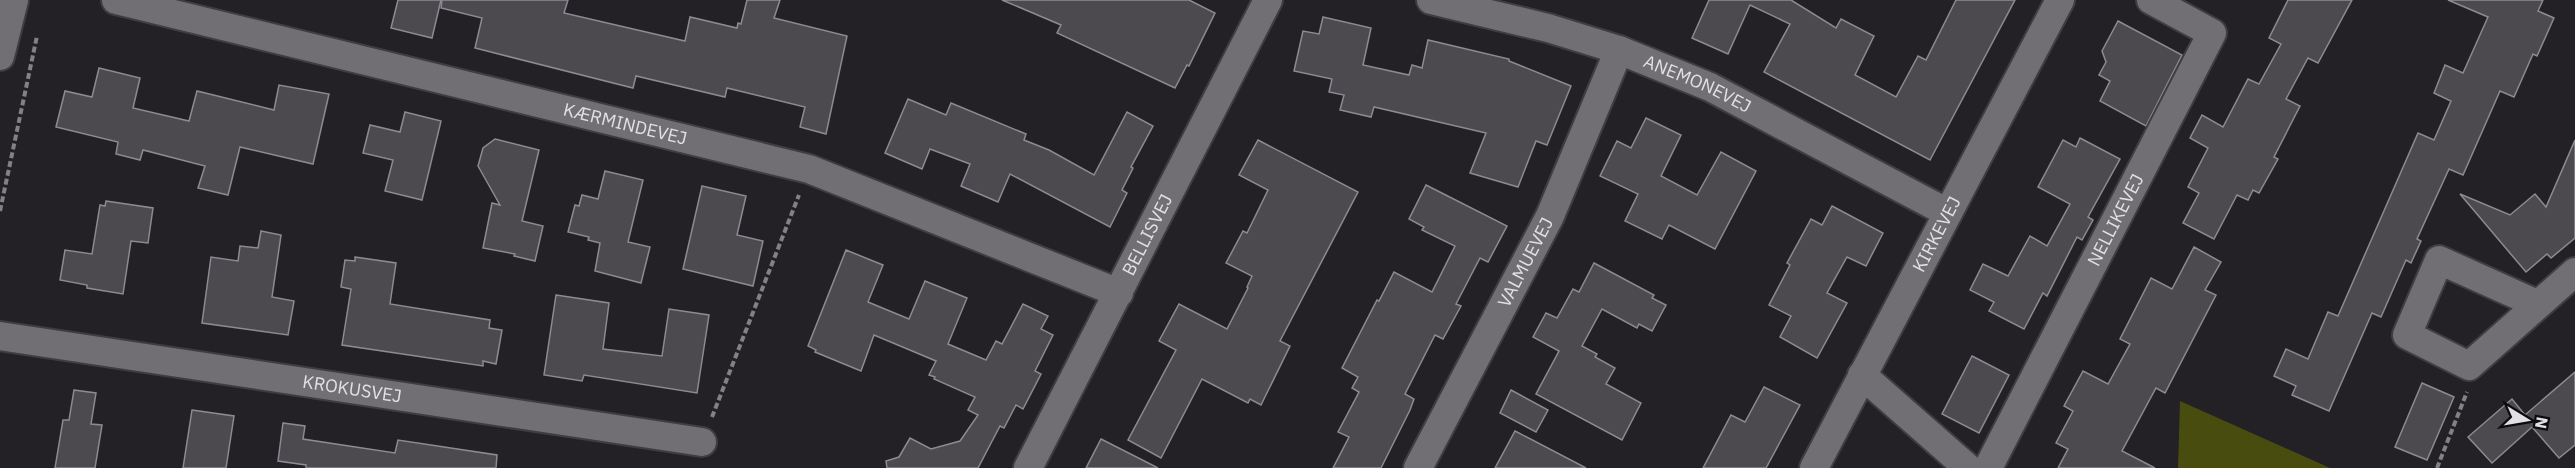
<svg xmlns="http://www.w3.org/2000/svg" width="2575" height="468" font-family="'IBM Plex Sans',sans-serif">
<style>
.green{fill:#484d0f}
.building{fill:#4c494f;stroke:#8d8a91;stroke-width:1.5}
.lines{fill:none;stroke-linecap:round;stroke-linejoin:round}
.street-casing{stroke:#3f3d42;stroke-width:32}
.path{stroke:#838185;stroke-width:4;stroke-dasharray:6 3;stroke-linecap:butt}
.street{stroke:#716e74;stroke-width:28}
.labels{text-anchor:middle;stroke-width:4.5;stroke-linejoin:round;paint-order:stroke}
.street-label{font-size:18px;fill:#e1e0e3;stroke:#0c0b0d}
</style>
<rect width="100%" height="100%" fill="#232126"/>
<path class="green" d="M2180,401L2330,468H2178Z"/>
<g class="building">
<path d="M398,0H441L432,38L391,28Z"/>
<path d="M442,0H568L564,13L685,41L690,17L737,28L738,23L741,24L747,0H780L774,18L847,36L826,134L800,127L805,107L727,88L725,97L636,76L633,88L475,48L482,18L441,8Z"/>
<path d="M1002,0H1189L1215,13L1189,66L1187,65L1175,88L1057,33L1061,25Z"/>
<path d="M1709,0H1791L1836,28L1841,19L1874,36L1855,75L1896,97L1918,56L1926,60L1956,0H2015L1930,160L1764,72L1790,24L1750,5L1728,54L1692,38Z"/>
<path d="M2288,0H2352L2318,63L2308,58L2286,99L2300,106L2274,157L2278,159L2259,193L2253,190L2248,200L2237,195L2214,239L2183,223L2199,193L2188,187L2208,148L2190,138L2202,115L2223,127L2248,79L2259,84L2281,44L2269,38Z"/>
<path d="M2448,0H2543L2538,11L2554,18L2537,56L2533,54L2514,97L2500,91L2463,175L2449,169L2417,239L2421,241L2411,263L2406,260L2381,317L2372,313L2329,411L2292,395L2296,386L2274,376L2286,349L2308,359L2328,312L2338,316L2418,133L2434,140L2451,101L2434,93L2445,65L2463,73L2488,17Z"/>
<path d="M1323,17L1371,28L1363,65L1409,75L1412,65L1422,68L1428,40L1509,59V61L1571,86L1547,145L1536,141L1518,187L1470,173L1486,133L1374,107L1371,117L1340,110L1344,95L1329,92L1332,79L1294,71L1303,31L1319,34Z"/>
<path d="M2118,21L2182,55L2146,126L2100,101L2110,81L2099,75L2106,62L2102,51Z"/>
<path d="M99,68L140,78L133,108L189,121L197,91L274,110L279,85L329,94L313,164L240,147L228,195L198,188L205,166L143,150L140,160L116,154L118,142L56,127L65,91L92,97Z"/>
<path d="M908,99L946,115L951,103L1026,134L1024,140L1049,150L1094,175L1127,112L1153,126L1131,167L1133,168L1122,190L1127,193L1110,227L1010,174L998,202L961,186L970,164L930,149L922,169L885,153Z"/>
<path d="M405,112L441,121L422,200L385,191L393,160L363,153L370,125L400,132Z"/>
<path d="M1646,118L1681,135L1661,176L1697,195L1721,152L1756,171L1715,249L1669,225L1662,239L1625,221L1638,194L1600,176L1617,141L1631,148Z"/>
<path d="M2080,138L2120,159L2088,217L2093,220L2082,240L2077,237L2047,296L2043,293L2024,329L1989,311L1994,302L1970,290L1983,264L2008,276L2030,236L2047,246L2070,204L2038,187L2063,140L2076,147Z"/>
<path d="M495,139L539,150L522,221L543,226L535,261L514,256L515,254L483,248L492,203L500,205L478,166L483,148Z"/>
<path d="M1258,140L1358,192L1280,341L1290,346L1261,405L1250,399L1248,403L1202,379L1161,458L1128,440L1176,350L1159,341L1179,304L1227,329L1248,288L1247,287L1252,276L1226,263L1243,231L1247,233L1268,190L1239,175Z"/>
<path d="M2575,140V238L2551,258L2547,254L2526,272L2460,194L2510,215L2535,194L2546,207Z"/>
<path d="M605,171L643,180L628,242L650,247L641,283L595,271L600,243L588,240L589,237L568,232L575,205L579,206L582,195L598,199Z"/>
<path d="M1426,185L1507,226L1488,262L1480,258L1456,304L1461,306L1443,339L1435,335L1405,394L1414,399L1410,410L1381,468H1333L1349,437L1338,432L1359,392L1352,388L1358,377L1342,368L1377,300L1379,301L1394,272L1432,292L1455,246L1422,230L1424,227L1409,219Z"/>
<path d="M702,186L746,196L737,235L763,241L753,286L683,269Z"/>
<path d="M106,201L153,208L148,243L131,241L123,294L87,288V285L60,280L65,250L92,254L100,205L105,206Z"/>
<path d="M1832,206L1883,233L1866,266L1847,257L1827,293L1847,303L1817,358L1780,337L1791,316L1769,305L1790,265L1787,263L1811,219L1822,225Z"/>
<path d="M261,231L281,235L272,297L294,301L288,335L202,323L211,257L238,261L240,246L258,248Z"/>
<path d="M2194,247L2221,262L2205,290L2216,295L2165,393L2156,388L2122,451L2155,468H2058L2068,449L2056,443L2073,411L2064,406L2083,371L2108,384L2130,344L2120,339L2151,278L2172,289Z"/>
<path d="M846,250L883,265L868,302L909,319L925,281L967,298L948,344L986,360L996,341L1002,344L1023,304L1048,316L1041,329L1053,335L1035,371L1041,374L1023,409L1016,405L1004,428L1000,426L978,468H887L886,461L899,457L910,438L931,449L960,441L978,415L968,410L975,397L934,379L935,377L929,375L936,361L874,335L861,371L815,352L816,350L808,346Z"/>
<path d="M355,257L396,263L390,304L490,320L489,328L502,330L496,364L483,361V366L342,345L351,289L341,287L345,260L355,261Z"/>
<path d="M1594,263L1654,295L1652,298L1666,305L1652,331L1639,324L1637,328L1602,309L1582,346L1597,354L1595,357L1615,368L1606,384L1641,403L1622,440L1536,394L1559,351L1533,337L1546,313L1557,318L1573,289L1579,292Z"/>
<path d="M556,295L609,303L603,349L662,356L669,309L709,315L697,393L584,375L582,381L544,375Z"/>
<path d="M1972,356L2009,375L1979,433L1942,414Z"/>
<path d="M2575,372V445L2559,458L2532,427L2492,463L2468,437L2512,399L2525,415Z"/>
<path d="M2422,383L2454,397L2427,460L2395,447Z"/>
<path d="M1764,387L1800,405L1766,468H1703L1731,415L1745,422Z"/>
<path d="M74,390L96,393L91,424L102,425L95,468H55L63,420H69Z"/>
<path d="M1511,390L1548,410L1536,432L1500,413Z"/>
<path d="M192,410L234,416L226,468H183Z"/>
<path d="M283,423L305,426L303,439L395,453L398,440L497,455L496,468H306V465L278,461Z"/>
<path d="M1515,431L1586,468H1495Z"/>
<path d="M1101,439L1158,468H1086Z"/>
</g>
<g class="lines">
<g class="street-casing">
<g id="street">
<path id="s1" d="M116,0L809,169L1119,293"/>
<path id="s2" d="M1431,0L1548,28L1619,50L1710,87L1948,213"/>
<path d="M0,56L14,0"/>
<path d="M2537,304L2439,260L2407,335L2469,366L2575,272"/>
<path id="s3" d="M0,336L702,442"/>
<path d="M1862,375L1968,468"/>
<path id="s4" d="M1028,468L1268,0"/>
<path id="s5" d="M1418,468L1550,216L1619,50"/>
<path id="s6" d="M1814,468L2060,0"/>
<path id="s7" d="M1988,468L2212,33L2151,0"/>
</g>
</g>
<g class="path">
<path d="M0,211L37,36"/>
<path d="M712,417L799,195"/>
<path d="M2437,468L2467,392"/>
</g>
<use href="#street" class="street"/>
</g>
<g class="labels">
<g class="street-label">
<text dy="6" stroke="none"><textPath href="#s2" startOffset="280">ANEMONEVEJ</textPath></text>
<text dy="6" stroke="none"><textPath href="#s1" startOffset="524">KÆRMINDEVEJ</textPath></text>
<text dy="6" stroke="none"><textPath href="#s7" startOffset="279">NELLIKEVEJ</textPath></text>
<text dy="6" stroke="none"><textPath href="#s6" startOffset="264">KIRKEVEJ</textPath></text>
<text dy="6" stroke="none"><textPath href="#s4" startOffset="262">BELLISVEJ</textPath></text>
<text dy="6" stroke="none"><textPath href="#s5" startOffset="232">VALMUEVEJ</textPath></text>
<text dy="6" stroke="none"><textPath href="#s3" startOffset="356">KROKUSVEJ</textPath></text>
</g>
</g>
<g transform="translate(2527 420) rotate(101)" stroke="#0c0b0d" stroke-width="4.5" paint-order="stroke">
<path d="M0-4.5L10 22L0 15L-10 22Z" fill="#e1e0e3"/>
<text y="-9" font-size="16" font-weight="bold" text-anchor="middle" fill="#e1e0e3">N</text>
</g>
</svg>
